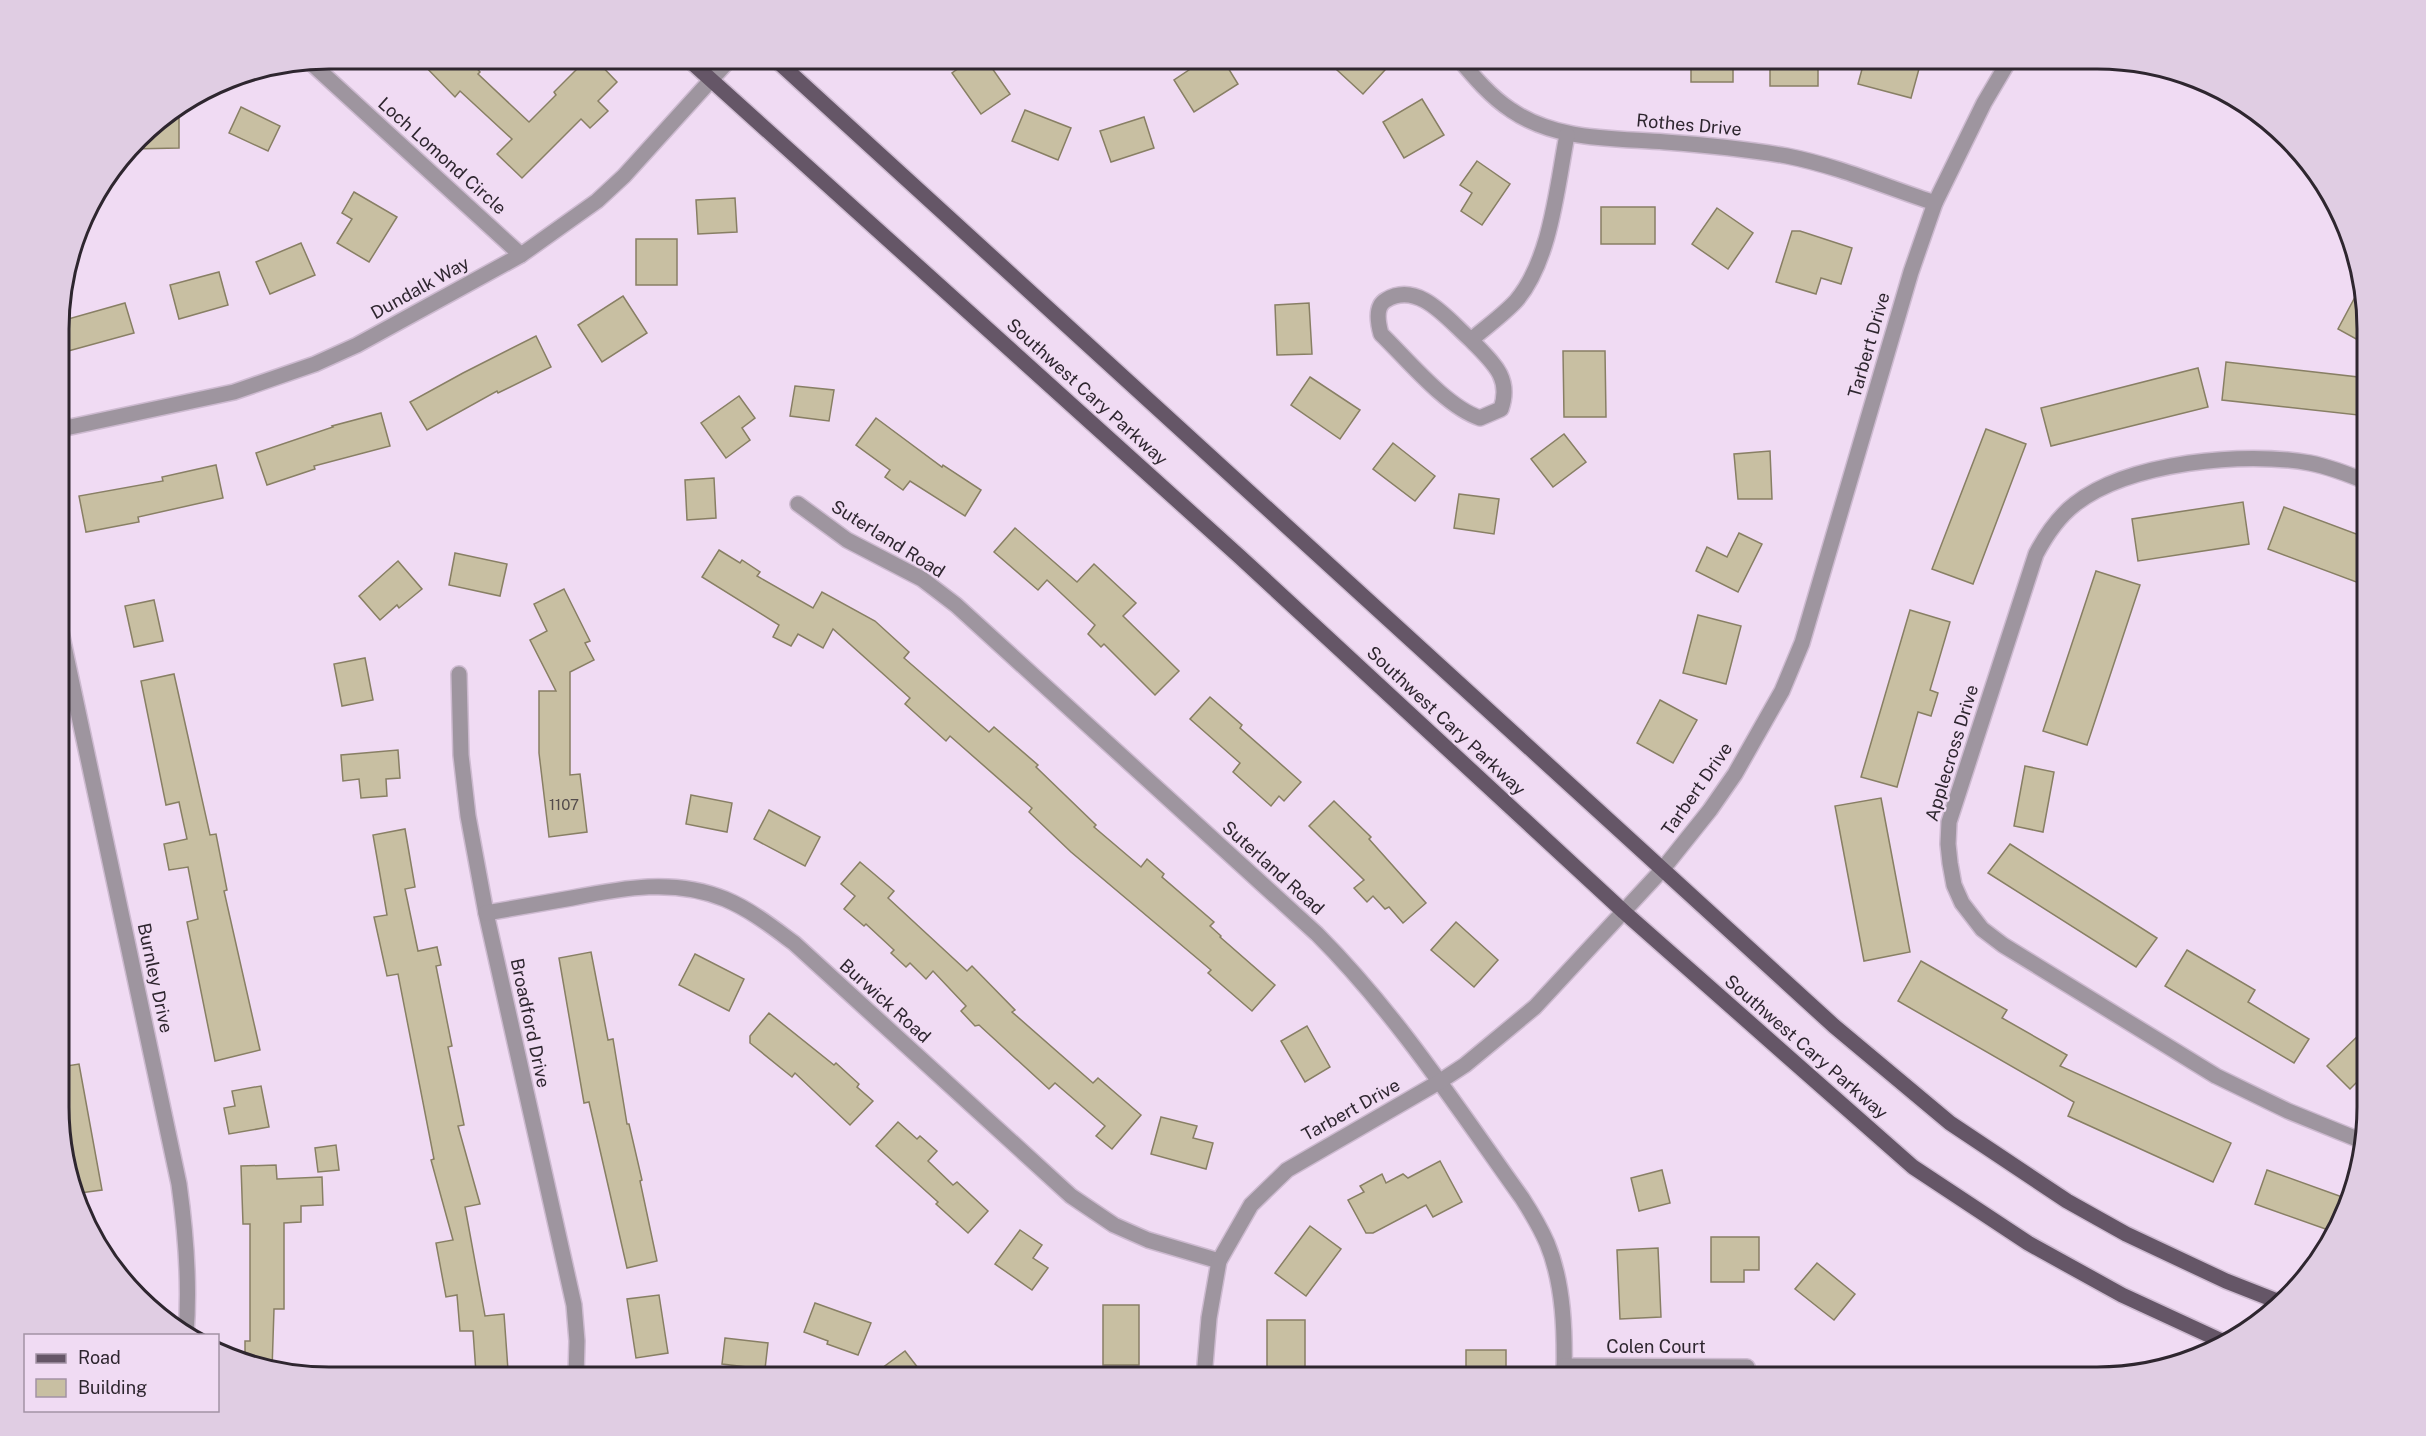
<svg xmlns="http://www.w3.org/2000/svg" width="2426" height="1436" font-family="'Public Sans',sans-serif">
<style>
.building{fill:#c8bfa2;stroke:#887f64;stroke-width:1.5}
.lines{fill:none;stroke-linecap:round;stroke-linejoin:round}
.street-casing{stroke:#cdbad0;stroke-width:18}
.primary-casing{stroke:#cdbad0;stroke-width:18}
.street{stroke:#9e959f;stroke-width:15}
.primary{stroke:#655667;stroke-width:15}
.labels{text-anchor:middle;stroke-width:4.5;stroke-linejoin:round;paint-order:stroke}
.number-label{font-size:15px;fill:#544c4c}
.street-label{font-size:18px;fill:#2e262f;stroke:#f0dbf3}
.rim{fill:none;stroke:#2e262f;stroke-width:3}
</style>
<rect width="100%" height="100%" fill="#f0dbf3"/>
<g class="building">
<path d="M417,58H468L480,72L478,74L529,122L556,95L554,92L588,58H594L617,82L598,101L608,111L590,128L581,119L522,178L497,154L512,139L460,91L455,97Z"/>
<path d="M973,58H985L1010,94L981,114L952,73Z"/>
<path d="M1207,58H1222L1238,84L1194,112L1174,80Z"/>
<path d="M1324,58H1396L1363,94Z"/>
<rect x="1691" y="58" width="42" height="24"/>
<rect x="1770" y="58" width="48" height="28"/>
<path d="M1865,58H1922L1911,98L1858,84Z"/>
<path d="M1422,99L1444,135L1404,158L1383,122Z"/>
<path d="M241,107L280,126L268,151L229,133Z"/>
<path d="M1025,110L1071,128L1058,160L1012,141Z"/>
<path d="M167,115H179V148L132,149L150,126Z"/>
<path d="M1144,117L1154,148L1111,162L1100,131Z"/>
<path d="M1477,161L1510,184L1482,225L1461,211L1472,193L1460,185Z"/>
<path d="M354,192L397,217L369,262L337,243L352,219L342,213Z"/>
<path d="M735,198L737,232L698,234L696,200Z"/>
<rect x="1601" y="207" width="54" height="37"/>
<path d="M1717,208L1753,233L1728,269L1692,244Z"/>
<path d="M1792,231H1800L1852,248L1841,284L1821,278L1816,294L1776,282Z"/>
<rect x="636" y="239" width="41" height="46"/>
<path d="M301,243L315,275L270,294L256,262Z"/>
<path d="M219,272L228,305L179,319L170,285Z"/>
<path d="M2362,284L2367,311V345L2338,329Z"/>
<path d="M623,296L647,333L602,362L578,325Z"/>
<path d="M125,303L134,333L61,353V321Z"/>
<path d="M1309,303L1312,354L1277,355L1275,305Z"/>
<path d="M536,336L551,367L498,393L497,391L427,430L410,402L463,373Z"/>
<path d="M1563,351H1605L1606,417H1564Z"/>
<path d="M2226,362L2367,378V416L2222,400Z"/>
<path d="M2198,368L2208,407L2051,446L2041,408Z"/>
<path d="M1310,377L1360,410L1340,439L1291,405Z"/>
<path d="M795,386L834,390L829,421L790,416Z"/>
<path d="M739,396L755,418L742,428L750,440L726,458L701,423Z"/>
<path d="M381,413L390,446L314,466L315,469L267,485L256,453L333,427L332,426Z"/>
<path d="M876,418L942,467L943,465L981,490L965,516L910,481L903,490L885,477L890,470L856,445Z"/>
<path d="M1986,429L2026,444L1973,584L1932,569Z"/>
<path d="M1564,434L1586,462L1553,487L1531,459Z"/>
<path d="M1393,443L1435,476L1415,501L1373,469Z"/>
<path d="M1770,451L1772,499H1738L1734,454Z"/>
<path d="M216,465L223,498L138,517L139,522L86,532L79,496L163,481L162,477Z"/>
<path d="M714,478L716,518L687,520L685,480Z"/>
<path d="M1459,494L1499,499L1494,534L1454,528Z"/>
<path d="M2243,502L2249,544L2138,561L2132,519Z"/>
<path d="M2284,507L2367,538V586L2268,549Z"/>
<path d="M1015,528L1077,582L1094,564L1136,603L1123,616L1179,671L1155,695L1104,644L1101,647L1088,634L1095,625L1047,580L1038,590L994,552Z"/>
<path d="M1739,533L1762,544L1738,592L1696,571L1707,547L1727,557Z"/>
<path d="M719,550L740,563L742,560L760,572L757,576L813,608L822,592L875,621L909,652L904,658L989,732L994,727L1038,765L1036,767L1096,825L1094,827L1141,867L1147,859L1164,874L1162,877L1214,922L1210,926L1221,936L1220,937L1275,985L1252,1011L1208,973L1211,970L1071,852L1029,812L1032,808L950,736L946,741L905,704L910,698L833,629L823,648L798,634L791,646L773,637L779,625L702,577Z"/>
<path d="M455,553L507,564L500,596L449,585Z"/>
<path d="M398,561L422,589L399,608L397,605L380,620L359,596Z"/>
<path d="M2096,571L2140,585L2087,745L2043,731Z"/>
<path d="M564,589L590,641L585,643L594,660L570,672V775L580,774L587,832L549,837L539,753V691H556L530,640L547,631L534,604Z"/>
<path d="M154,600L163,641L134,647L125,606Z"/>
<path d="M1910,610L1950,622L1930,690L1938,693L1931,716L1918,712L1897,787L1861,777Z"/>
<path d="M1698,615L1741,626L1726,684L1683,673Z"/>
<path d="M365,658L373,700L342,706L334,664Z"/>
<path d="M174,674L210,835L216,834L227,890L224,891L260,1050L215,1061L187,922L198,919L188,867L169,870L164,844L187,839L179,802L166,805L141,681Z"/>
<path d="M1210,697L1242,725L1240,728L1301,782L1284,801L1279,796L1271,806L1233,772L1240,763L1190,719Z"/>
<path d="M1660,700L1697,720L1673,763L1637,743Z"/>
<path d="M398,750L400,778L386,779L387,796L361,798L359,779L343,781L341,755Z"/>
<path d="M2025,766L2054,772L2043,832L2014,826Z"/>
<path d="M691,795L732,803L727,832L686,824Z"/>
<path d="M1881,798L1910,952L1864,961L1835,806Z"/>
<path d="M1334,801L1371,837L1369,839L1426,903L1403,923L1389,907L1385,909L1373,896L1367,902L1354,888L1364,880L1309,826Z"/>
<path d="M769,810L820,837L805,866L754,839Z"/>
<path d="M405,829L415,887L405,889L418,951L437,947L441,965L436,966L452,1046L448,1047L464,1125L458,1126L480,1204L465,1207L485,1316L504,1314L508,1370L476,1373L473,1331H460L457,1295L446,1297L436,1243L453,1240L431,1160L434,1159L398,974L387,976L374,917L387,915L373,835Z"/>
<path d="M2010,844L2157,938L2136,967L1988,873Z"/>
<path d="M860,862L894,891L888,898L967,971L972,966L1015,1010L1012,1012L1093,1083L1098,1078L1141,1115L1112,1149L1096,1136L1105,1126L1055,1083L1049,1089L979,1025L975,1026L961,1011L966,1006L933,971L926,979L910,963L906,967L891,953L894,950L866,924L864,926L844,909L855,896L841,884Z"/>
<path d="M1456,922L1498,960L1474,987L1431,950Z"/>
<path d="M2187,950L2255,990L2248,1002L2309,1039L2294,1063L2165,986Z"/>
<path d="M591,952L608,1040L613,1039L627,1124H629L642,1180L640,1181L657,1261L627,1268L589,1102L584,1103L559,958Z"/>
<path d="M695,954L744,979L729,1011L679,985Z"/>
<path d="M1921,961L2007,1010L2002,1018L2067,1055L2060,1066L2231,1143L2213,1182L2068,1116L2074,1102L1898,1001Z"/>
<path d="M769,1013L834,1065L836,1063L859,1084L857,1087L873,1101L850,1125L795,1073L792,1077L750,1043V1036Z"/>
<path d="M1307,1026L1330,1067L1305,1082L1281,1041Z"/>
<path d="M2367,1027V1072L2350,1089L2327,1066Z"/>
<path d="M79,1064L102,1190L80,1193L61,1142V1067Z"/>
<path d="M261,1086L269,1127L229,1134L224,1108L235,1106L232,1091Z"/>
<path d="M1161,1117L1197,1126L1193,1138L1213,1143L1206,1169L1151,1154Z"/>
<path d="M898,1122L917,1139L920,1136L937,1151L928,1161L953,1185L957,1182L988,1211L968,1233L936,1204L938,1202L876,1146Z"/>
<path d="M336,1145L339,1170L318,1172L315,1148Z"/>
<path d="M1440,1161L1462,1202L1433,1217L1426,1205L1373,1233H1366L1348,1200L1364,1192L1360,1186L1382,1174L1386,1183L1403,1174L1408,1178Z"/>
<path d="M276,1165L277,1179L322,1177L323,1205L301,1206V1222L284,1223V1309H274L272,1370L258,1368L245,1362V1341H250V1224H243L241,1166Z"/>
<path d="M1662,1170L1670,1203L1639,1211L1631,1178Z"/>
<path d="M2267,1170L2345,1198L2334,1232L2255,1204Z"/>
<path d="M1310,1226L1341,1249L1306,1296L1275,1273Z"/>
<path d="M1020,1230L1042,1245L1033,1258L1048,1268L1032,1290L995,1264Z"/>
<path d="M1711,1237H1759V1270H1744V1282H1711Z"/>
<path d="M1658,1248L1661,1317L1620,1319L1617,1250Z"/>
<path d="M1817,1263L1855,1294L1834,1320L1795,1289Z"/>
<path d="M659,1295L668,1353L636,1358L627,1299Z"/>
<path d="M815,1303L871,1323L858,1355L827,1344L828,1341L804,1332Z"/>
<rect x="1103" y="1305" width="36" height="60"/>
<rect x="1267" y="1320" width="38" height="57"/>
<path d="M725,1338L768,1343L765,1369L722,1364Z"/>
<rect x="1466" y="1350" width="40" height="27"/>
<path d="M905,1351L925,1377H870Z"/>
</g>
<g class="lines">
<g class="street-casing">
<g id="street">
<path d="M1459,59C1474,77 1491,97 1511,110C1556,141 1613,138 1665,142C1706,145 1747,149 1787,156C1838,166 1886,187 1935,203"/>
<path d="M310,62L521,255"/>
<path d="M1471,340C1449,321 1419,280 1386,300C1375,306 1378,323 1381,334C1407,359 1446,407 1480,418L1501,409C1512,377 1492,362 1471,340C1486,327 1503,315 1516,301C1551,260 1557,186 1567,135"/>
<path d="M61,429L234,392L315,364L357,345L521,255L597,201L624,176L730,59"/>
<path d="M798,504L847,540L922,579L956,605L1317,934C1396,1013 1457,1107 1522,1198C1531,1212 1540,1227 1547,1243C1564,1284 1565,1333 1564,1377"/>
<path d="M61,632L179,1184C186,1234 190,1284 186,1334"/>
<path d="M459,674L461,755L468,816L486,913L574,1305L577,1341L576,1377"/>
<path d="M486,913C514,908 543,903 572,898C623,888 674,878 725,899C751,910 771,926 794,943L1071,1196L1114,1225L1148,1240L1219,1261"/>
<path d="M2362,1141L2288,1111L2216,1076L2003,945L1982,929L1962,903L1954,885L1950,863L1948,844L1949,822L2036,554C2046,535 2058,517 2075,504C2129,462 2245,451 2310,463C2330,467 2348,474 2367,482"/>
<path d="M1564,1366L1747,1367"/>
<path d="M1204,1377L1209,1318L1219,1261L1251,1205L1287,1170L1439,1082L1465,1065L1535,1007L1662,870L1710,810L1735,774L1782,691L1802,643L1911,272L1935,203L1984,103L2010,59"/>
</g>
</g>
<g class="primary-casing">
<g id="primary">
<path d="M688,59L1240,557L1624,912L1913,1167L2028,1243L2122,1295L2226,1343"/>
<path d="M775,59L1834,1026L1950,1123L2067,1201L2126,1234L2226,1281L2282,1303"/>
</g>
</g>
<use href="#street" class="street"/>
<use href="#primary" class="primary"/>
</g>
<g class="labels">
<g class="number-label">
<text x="564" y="810">1107</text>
</g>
<g class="street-label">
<text transform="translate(1689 125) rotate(5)" y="6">Rothes Drive</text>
<text transform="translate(442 156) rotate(42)" y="6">Loch Lomond Circle</text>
<text transform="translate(420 288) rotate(-29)" y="6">Dundalk Way</text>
<text transform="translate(1869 345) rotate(-74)" y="6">Tarbert Drive</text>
<text transform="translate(1087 392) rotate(42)" y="6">Southwest Cary Parkway</text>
<text transform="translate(888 539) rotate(32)" y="6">Suterland Road</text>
<text transform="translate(1446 721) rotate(43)" y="6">Southwest Cary Parkway</text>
<text transform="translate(1952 753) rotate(-73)" y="6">Applecross Drive</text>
<text transform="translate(1697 789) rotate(-55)" y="6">Tarbert Drive</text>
<text transform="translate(1273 868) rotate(42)" y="6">Suterland Road</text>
<text transform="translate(155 978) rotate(78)" y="6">Burnley Drive</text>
<text transform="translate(885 1001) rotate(42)" y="6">Burwick Road</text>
<text transform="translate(530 1023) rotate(78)" y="6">Broadford Drive</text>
<text transform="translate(1806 1047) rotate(41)" y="6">Southwest Cary Parkway</text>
<text transform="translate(1351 1110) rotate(-29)" y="6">Tarbert Drive</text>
<text x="1656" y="1353">Colen Court</text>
</g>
</g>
<path d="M0 0H2426V1436H0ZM329 69H2097A260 260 0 0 1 2357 329V1107A260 260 0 0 1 2097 1367H329A260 260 0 0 1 69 1107V329A260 260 0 0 1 329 69Z" fill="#e0cde3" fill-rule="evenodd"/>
<path class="rim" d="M329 69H2097A260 260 0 0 1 2357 329V1107A260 260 0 0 1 2097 1367H329A260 260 0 0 1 69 1107V329A260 260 0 0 1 329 69Z"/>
<rect x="24" y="1334" width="195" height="78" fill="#f0dbf3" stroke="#a293a5" stroke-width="1.5"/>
<rect x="36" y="1354" width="30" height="9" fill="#655667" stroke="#a293a5" stroke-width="1.5"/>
<text x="78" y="1364" font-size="18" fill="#2e262f">Road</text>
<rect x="36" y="1379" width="30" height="18" fill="#c8bfa2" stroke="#a293a5" stroke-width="1.5"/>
<text x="78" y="1394" font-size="18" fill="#2e262f">Building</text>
</svg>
